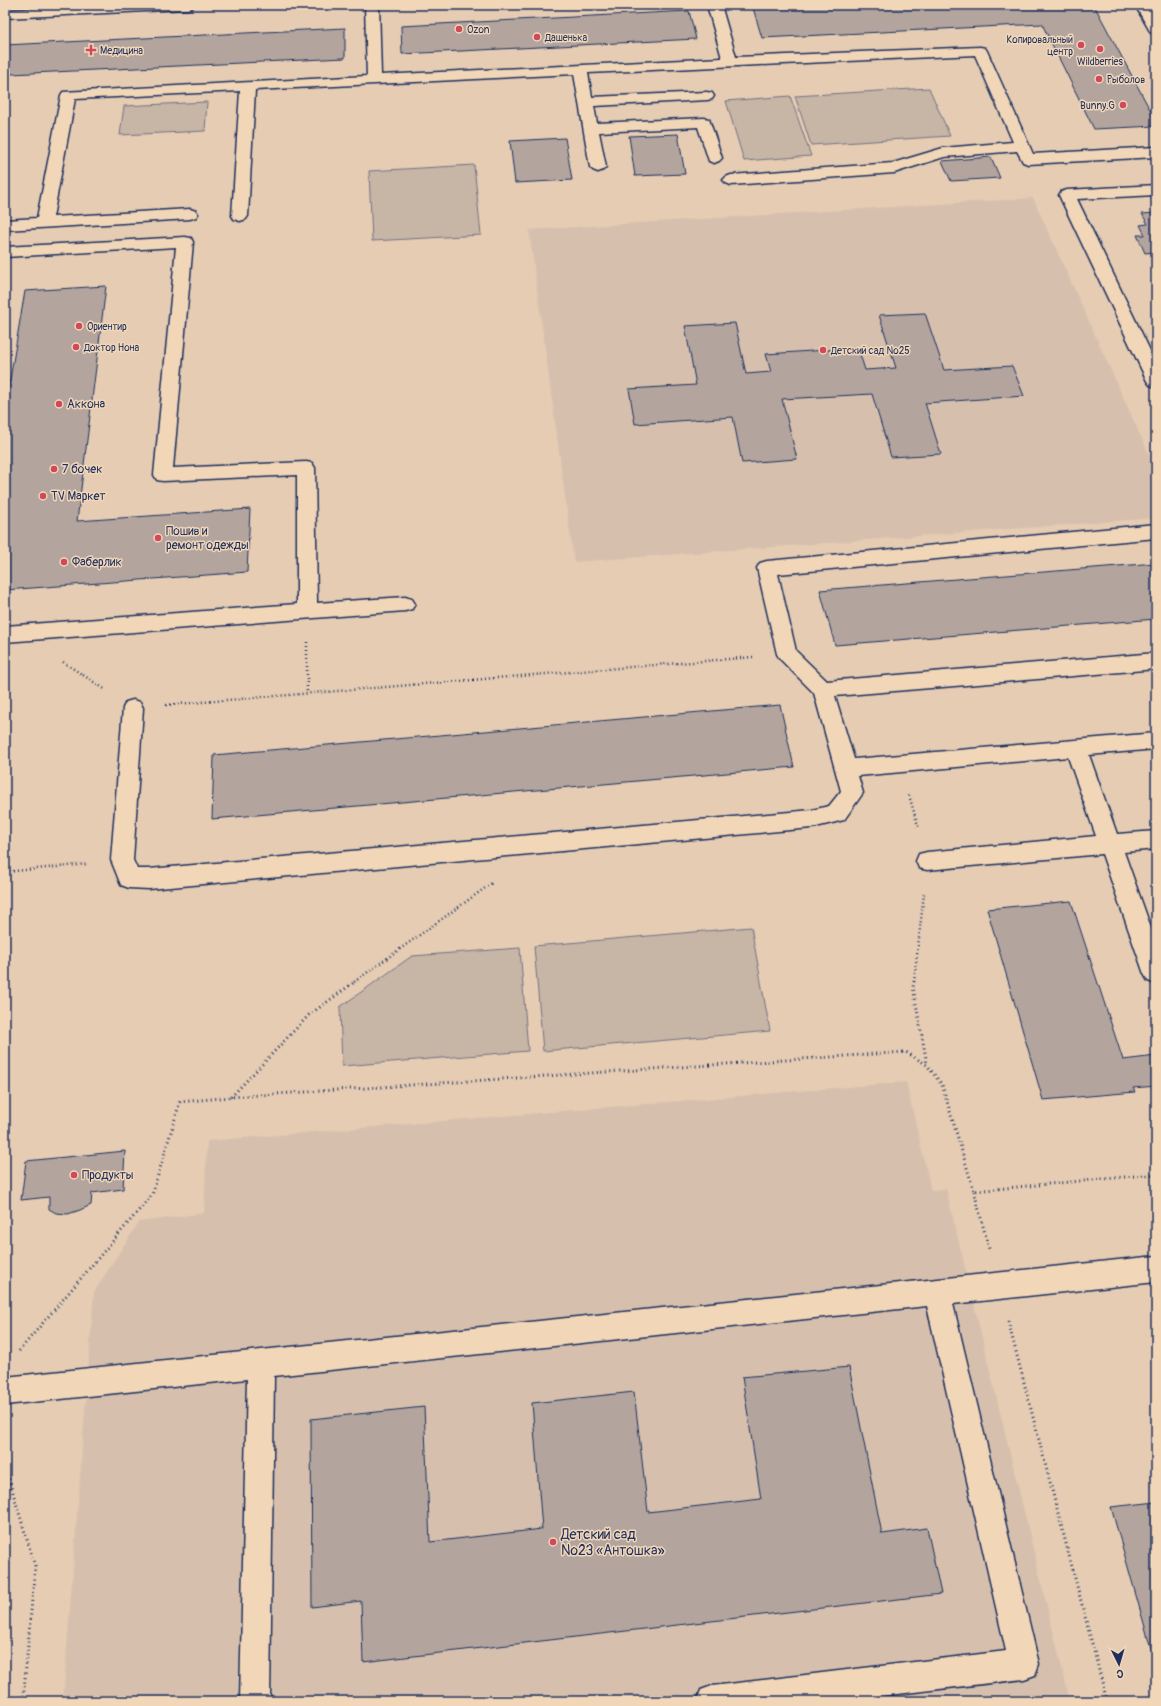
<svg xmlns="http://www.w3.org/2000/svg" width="1161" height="1706" font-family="Pangolin,sans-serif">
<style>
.built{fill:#d6c0ad}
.green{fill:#c7b5a6;stroke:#717282}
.building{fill:#b3a59e;stroke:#1b2f5e}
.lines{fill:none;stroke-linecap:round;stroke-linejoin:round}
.lane-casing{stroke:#1b2f5e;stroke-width:3}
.path-far1{stroke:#1b2f5e;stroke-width:2.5;stroke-dasharray:1 3;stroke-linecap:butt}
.path{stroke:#1b2f5e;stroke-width:3;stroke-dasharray:1 3.5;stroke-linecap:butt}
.lane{fill:#f2d6b8;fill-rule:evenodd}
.poi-dot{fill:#d1495b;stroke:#f2d6b8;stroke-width:1.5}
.labels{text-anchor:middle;stroke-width:3;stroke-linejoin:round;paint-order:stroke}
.far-poi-label{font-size:10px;fill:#1b2f5e;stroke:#f2d6b8;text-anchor:start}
.poi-label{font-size:12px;fill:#1b2f5e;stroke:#f2d6b8;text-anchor:start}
.near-poi-label{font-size:14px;fill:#1b2f5e;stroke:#f2d6b8;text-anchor:start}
</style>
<rect width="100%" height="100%" fill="#e5ccb3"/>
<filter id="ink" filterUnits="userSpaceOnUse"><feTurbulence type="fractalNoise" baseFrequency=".025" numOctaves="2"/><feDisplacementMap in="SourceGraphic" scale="8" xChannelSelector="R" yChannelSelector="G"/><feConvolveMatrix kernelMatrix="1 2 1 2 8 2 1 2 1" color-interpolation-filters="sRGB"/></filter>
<g filter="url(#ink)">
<g class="built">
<path d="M1033,198L1156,470V518L574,562L529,230Z"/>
<path d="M906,1082L931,1190L946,1189L1070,1701H63L94,1292L139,1222L204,1213L207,1141Z"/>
</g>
<g class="green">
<path d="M929,88L950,136L811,145L795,96Z"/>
<path d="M790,96L811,156L744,161L726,101Z"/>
<path d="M207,102L205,131L120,135L124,106Z"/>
<path d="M474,165L481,235L372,241L369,171Z"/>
<path d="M751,927L770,1031L543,1051L534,946Z"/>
<path d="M520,948L528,1051L342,1066L340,1007L412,956Z"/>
</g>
<g class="building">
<path d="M804,5H1094L1156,121V126L1094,129L1042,24L762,38L753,8Z"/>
<path d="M689,11L696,39L402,54L401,26Z"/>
<path d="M345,28V58L11,74L5,102V45Z"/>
<path d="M678,134L685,174L635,176L629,136Z"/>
<path d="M565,138L572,180L515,183L510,141Z"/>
<path d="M991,157L1000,178L951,181L942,161Z"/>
<path d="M1156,213V257L1154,252L1145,253L1137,235H1145L1140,225L1148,224L1142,214Z"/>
<path d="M106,286L77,521L250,509L247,572L5,590V409L25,291Z"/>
<path d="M925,313L944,370L1012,366L1024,396L925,403L941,454L891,457L872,394L782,399L797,459L742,463L733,417L635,424L629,389L696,385L685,326L735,323L746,374L771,372L766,354L858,348L865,370L896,368L879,315Z"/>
<path d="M1156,563V619L835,645L820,590Z"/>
<path d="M780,705L794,767L212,819L214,755Z"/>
<path d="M1071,901L1123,1060L1156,1056V1086L1133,1088L1135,1092L1043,1100L987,909Z"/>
<path d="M125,1151L123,1189L92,1193L91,1205L80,1210L68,1214L56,1213L49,1209V1197L21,1200L26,1161Z"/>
<path d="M849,1367L882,1534L927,1528L941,1594L363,1662L361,1601L312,1607L311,1419L424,1407L430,1542L542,1529L532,1403L634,1392L648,1512L761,1499L742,1377Z"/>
<path d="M1156,1502V1666L1111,1507Z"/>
</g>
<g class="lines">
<g class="lane-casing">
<g id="lane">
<path d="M103,5H194L192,8L187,9L5,18V10Z"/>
<path d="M365,5H379L381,75L722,58L707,5H721L736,57L980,47L985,48L987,51L1033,154L1156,147V157L1028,164L1023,162L1017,151L944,157L894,173L731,185L726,183L723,180L726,177L731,175L893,163L943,148L1013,142L975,55L588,73L592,97L707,92L712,93L714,96L712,99L707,100L594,106L597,123L704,118L709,119L722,158L719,161L714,163L709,161L698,127L599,132L606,167L603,170L598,172L593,170L590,167L574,74L255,90L248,216L246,219L240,221L234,219L232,216L240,91L75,99L53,217L190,209L196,211L198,214L196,217L190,219L5,230V220L37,218L61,95L63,92L367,76Z"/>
<path d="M1135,5H1149L1156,18V34L1151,33Z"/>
<path d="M1156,185V195L1077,199L1156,363V387L1150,385L1147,381L1059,195L1061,192L1067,190Z"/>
<path d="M185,237L191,238L193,242L173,468L306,462L312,463L315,468L317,603L405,597L412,599L415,604L412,609L405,611L5,642V626L297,604V475L163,481L157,480L154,475L176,247L5,257V247Z"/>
<path d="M1156,524V538L778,574L796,651L827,681L1156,653V669L835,696L854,759L1156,733V749L1089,755L1117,834L1156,831V849L1124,852L1156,942V984L1148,981L1144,974L1102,854L927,870L919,868L916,861L919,854L927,852L1096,836L1068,757L858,776L863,793L844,820L812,828L149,889L129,888L121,885L111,860L123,708L126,702L133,700L140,702L143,708L133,860L137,869H149L812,810L829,806L841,791L814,693L780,659L777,654L757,568L760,563L767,561Z"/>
<path d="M1156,1256V1282L953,1304L1039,1664L1035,1675L1024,1679L839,1701H697L701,1690L712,1686L1006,1651L927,1306L274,1376L270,1701H240L247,1379L5,1405V1377Z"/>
</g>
</g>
<g class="path-far1">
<path d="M307,642V694"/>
<path d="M63,662L106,690"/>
<path d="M166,705L753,657"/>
<path d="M909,795L919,829"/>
<path d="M5,872L88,864"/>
<path d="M354,982L492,883"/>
<path d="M914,982L924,893"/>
</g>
<g class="path">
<path d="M914,981L913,987L927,1064"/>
<path d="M231,1097L309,1015L356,981"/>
<path d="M974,1191L989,1249"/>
<path d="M1008,1321L1107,1701"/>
<path d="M19,1351L152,1195L180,1102L231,1097L906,1052L927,1065L942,1085L974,1191L1156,1174"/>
<path d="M5,1466L35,1566L23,1701"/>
</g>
<use href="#lane" class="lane"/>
</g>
</g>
<g class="poi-dot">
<circle cx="459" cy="29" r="4"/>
<circle cx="537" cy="37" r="4"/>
<circle cx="1081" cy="45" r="4"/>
<circle cx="1100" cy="49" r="4"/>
<path d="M89 44h4v4h4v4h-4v4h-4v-4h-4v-4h4z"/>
<circle cx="1099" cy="79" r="4"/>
<circle cx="1123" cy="105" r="4"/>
<circle cx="79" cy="326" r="4"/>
<circle cx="76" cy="347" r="4"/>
<circle cx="823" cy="350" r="4"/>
<circle cx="59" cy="404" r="4"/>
<circle cx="54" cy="469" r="4"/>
<circle cx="43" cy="496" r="4"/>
<circle cx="158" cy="538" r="4"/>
<circle cx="64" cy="562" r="4"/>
<circle cx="74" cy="1175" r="4"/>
<circle cx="553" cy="1542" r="4"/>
</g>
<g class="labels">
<g class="far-poi-label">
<text x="467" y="33">Ozon</text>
<text x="545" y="41">Дашенька</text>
<text x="1073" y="43" text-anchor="end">Копировальный<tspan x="1073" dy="12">центр</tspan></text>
<text x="100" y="54">Медицина</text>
<text x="1100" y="65" text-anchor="middle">Wildberries</text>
<text x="1107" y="83">Рыболов</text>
<text x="1115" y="109" text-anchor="end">Bunny.G</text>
<text x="87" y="330">Ориентир</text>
<text x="84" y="351">Доктор Нона</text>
<text x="831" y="354">Детский сад №25</text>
</g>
<g class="poi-label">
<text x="67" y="408">Аккона</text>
<text x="62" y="473">7 бочек</text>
<text x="51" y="500">TV Маркет</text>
<text x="166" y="535">Пошив и<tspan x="166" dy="14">ремонт одежды</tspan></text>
<text x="72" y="566">Фаберлик</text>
<text x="82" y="1179">Продукты</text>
</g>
<g class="near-poi-label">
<text x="561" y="1539">Детский сад<tspan x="561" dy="16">№23 «Антошка»</tspan></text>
</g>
</g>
<rect width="1161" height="1706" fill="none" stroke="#f2d6b8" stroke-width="20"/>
<rect x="10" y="10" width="1141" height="1686" fill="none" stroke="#1b2f5e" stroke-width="1.5" filter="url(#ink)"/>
<g transform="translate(1119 1664) rotate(175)" stroke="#f2d6b8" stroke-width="3" paint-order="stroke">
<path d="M0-3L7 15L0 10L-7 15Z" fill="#1b2f5e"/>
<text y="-6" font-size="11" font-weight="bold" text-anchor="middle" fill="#1b2f5e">С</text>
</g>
</svg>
